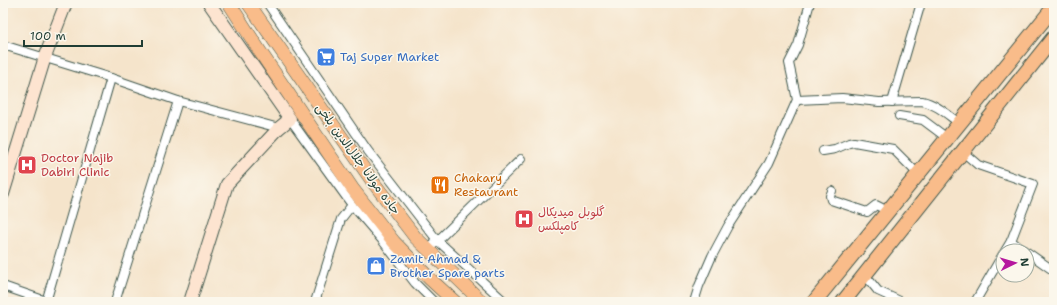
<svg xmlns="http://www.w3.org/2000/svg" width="1057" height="305" font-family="'Shantell Sans','Playpen Sans Arabic',sans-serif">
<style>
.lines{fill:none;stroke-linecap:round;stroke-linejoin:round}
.minor-casing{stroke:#3f564b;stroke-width:10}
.secondary-casing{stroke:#3f564b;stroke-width:14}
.primary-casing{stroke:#3f564b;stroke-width:14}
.trunk-casing{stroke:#3f564b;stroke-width:16}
.minor{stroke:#fff;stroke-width:8}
.secondary{stroke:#fde4d0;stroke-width:12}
.primary{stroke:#f9bc8a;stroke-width:13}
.trunk{stroke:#f9bc8a;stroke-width:14}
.labels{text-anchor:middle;stroke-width:3;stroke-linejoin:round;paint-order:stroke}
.shop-label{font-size:12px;fill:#366cbe;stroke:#fbf7ec;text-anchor:start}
.health-label{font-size:12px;fill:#be3a42;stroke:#fbf7ec;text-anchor:start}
.street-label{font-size:12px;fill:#1f3d34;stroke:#fbf7ec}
.food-label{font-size:12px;fill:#c56008;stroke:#fbf7ec;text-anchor:start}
</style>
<rect width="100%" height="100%" fill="#fbf7ec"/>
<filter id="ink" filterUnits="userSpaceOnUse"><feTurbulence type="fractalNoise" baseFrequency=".025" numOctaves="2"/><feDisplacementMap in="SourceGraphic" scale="8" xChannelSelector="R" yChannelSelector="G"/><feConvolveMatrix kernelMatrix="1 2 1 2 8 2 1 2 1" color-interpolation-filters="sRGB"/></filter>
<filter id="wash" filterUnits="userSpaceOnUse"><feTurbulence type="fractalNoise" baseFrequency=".012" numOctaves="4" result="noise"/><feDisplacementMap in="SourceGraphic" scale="16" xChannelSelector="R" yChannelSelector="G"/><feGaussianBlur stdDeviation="0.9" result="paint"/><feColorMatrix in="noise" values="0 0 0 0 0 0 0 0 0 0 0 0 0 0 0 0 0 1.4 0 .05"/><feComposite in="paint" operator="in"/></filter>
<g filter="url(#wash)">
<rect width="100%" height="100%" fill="#f5e4cb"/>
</g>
<g filter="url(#ink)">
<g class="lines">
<g class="minor-casing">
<g id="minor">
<path d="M267,3L368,151L437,240L505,302"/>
<path d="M3,45L111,78L178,101L279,128"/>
<path d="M797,100L842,98L879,102L922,101C936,104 948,115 959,123"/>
<path d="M892,102L921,3"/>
<path d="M899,116L923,120L947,138"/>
<path d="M290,119L352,205L382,240L415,283L434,302"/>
<path d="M823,151L835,149L849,143L854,142L893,149L918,174"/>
<path d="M963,152L978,165L1033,184L1011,241L1005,251"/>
<path d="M832,191L830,196L831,200L867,212L876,205L888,211"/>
<path d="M1011,241L1025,251"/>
<path d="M428,250L521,159"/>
<path d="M1027,252L1054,271"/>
<path d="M865,275L878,291L902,302"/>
<path d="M3,286L49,302"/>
<path d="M46,302L111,78"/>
<path d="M115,302L178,101"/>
<path d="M315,302L341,219L352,205"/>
<path d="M694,302L699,286L712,256L728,226L769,163L796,102L797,100L789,63L798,45L810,3"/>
<path d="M975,302L1003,254"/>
</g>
</g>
<g class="secondary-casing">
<g id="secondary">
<path d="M3,194L45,57L66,3"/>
<path d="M190,302L227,184L279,128L290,119L209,3"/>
</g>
</g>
<g class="primary-casing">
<g id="primary">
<path d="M229,3L261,53L352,188L394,242L430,279L455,302"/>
<path d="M248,3L373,182L415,237L482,302"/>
</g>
</g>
<g class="trunk-casing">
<g id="trunk">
<path d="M814,302L1054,7"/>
<path d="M843,302L1054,37"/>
</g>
</g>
<use href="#minor" class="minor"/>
<use href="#secondary" class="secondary"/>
<use href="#primary" class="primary"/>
<use href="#trunk" class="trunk"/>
</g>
</g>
<defs>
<g id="supermarket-square" transform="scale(1)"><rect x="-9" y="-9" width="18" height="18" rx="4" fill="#3f7fe0" stroke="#fbf7ec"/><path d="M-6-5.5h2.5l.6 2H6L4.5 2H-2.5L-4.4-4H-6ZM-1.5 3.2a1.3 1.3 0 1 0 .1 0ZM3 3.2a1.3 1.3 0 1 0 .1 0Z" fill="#fff"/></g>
<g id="hospital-square" transform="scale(1)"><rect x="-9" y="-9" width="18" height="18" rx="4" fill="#e0444e" stroke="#fbf7ec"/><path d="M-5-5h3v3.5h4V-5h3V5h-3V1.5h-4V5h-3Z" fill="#fff"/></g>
<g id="restaurant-square" transform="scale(1)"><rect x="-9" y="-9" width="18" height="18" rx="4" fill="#e8710a" stroke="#fbf7ec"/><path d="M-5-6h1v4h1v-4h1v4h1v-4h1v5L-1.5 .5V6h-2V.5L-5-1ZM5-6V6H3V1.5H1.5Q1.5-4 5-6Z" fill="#fff"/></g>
<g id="shop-square" transform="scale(1)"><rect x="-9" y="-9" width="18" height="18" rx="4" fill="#3f7fe0" stroke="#fbf7ec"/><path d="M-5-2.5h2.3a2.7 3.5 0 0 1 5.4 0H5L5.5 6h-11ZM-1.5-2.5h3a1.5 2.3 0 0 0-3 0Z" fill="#fff"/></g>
</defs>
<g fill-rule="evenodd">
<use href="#supermarket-square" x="326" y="57"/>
<use href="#hospital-square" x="27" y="165"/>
<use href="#restaurant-square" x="440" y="185"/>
<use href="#hospital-square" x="524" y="219"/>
<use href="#shop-square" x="376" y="266"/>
</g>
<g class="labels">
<g class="shop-label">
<text x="340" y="61">Taj Super Market</text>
<text x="390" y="263">Zamit Ahmad &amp;<tspan x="390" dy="14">Brother Spare parts</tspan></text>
</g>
<g class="health-label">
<text x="41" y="162">Doctor Najib<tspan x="41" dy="14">Dabiri Clinic</tspan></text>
<text x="538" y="216">گلوبل میدیکال<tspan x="538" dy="14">کامپلکس</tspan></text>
</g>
<g class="street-label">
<text transform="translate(358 159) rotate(54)" y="4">جاده مولانا جلال‌الدین بلخی</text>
</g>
<g class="food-label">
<text x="454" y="182">Chakary<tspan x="454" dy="14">Restaurant</tspan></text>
</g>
</g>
<rect width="1057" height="305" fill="none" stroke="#fbf7ec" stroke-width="16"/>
<g transform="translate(1015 263) rotate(85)"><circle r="19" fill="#fbf7ec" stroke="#a3ada2"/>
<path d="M0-3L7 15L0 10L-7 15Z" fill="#b5179e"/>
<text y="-6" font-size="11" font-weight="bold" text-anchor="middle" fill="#1f3d34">N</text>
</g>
<path d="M24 40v6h118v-6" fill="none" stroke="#1f3d34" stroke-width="2"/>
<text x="30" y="40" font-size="12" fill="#1f3d34" stroke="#fbf7ec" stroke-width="3" paint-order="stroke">100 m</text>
</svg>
